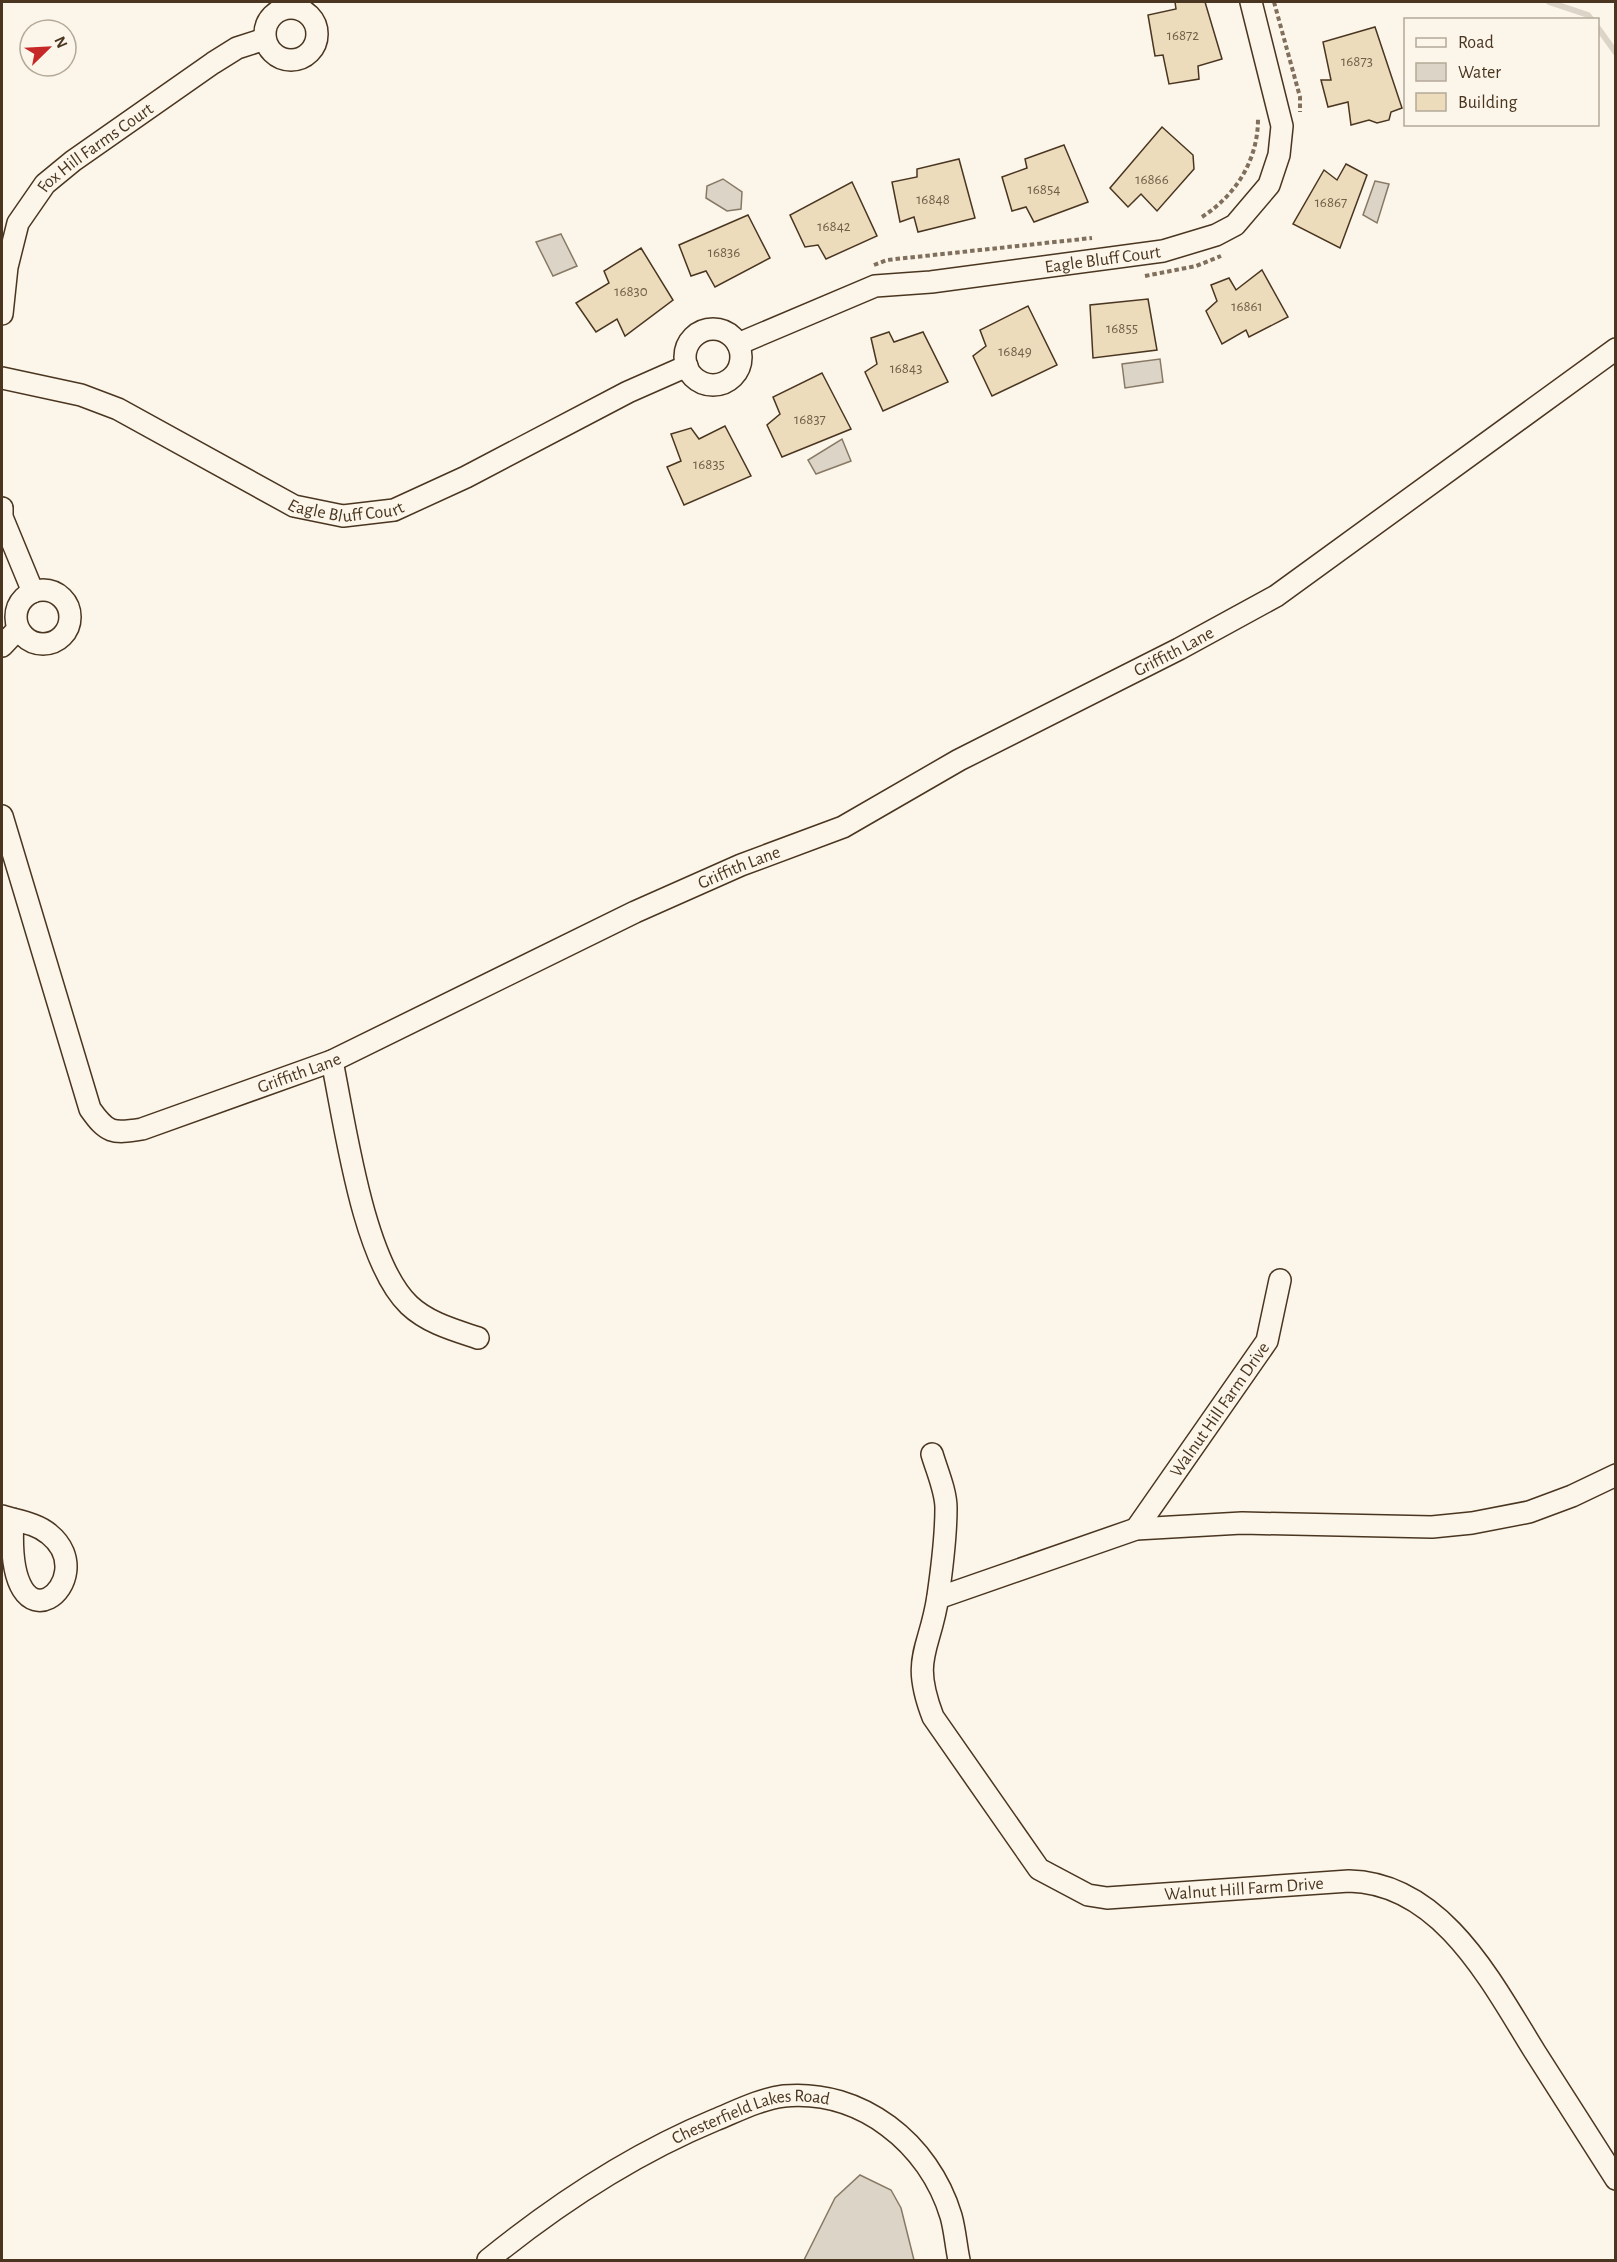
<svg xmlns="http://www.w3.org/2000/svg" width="1617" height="2262" font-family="'Alegreya Sans',sans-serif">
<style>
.water{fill:#dcd4c6;stroke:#887966;stroke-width:1.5}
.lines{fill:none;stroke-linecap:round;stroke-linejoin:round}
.stream{stroke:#dcd4c6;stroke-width:6}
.building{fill:#ecdcbc;stroke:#4a3520;stroke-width:1.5}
.minor-casing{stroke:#4a3520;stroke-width:24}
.path{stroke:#7f6f5c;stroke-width:4;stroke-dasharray:4.5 3;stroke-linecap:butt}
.minor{stroke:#fbf6e9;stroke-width:21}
.labels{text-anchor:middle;stroke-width:4.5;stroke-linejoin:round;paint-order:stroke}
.number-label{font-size:15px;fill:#725f47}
.street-label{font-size:18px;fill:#4a3520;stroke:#fbf6e9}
</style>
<rect width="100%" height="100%" fill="#fbf6e9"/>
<g class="water">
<path d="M723,179L742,192L741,209L727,211L706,198L707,186Z"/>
<path d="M1375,181L1389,184L1377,223L1363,215Z"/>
<path d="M561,234L577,266L553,276L536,242Z"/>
<path d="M1160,359L1163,382L1125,388L1122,364Z"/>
<path d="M842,439L851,461L816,474L808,460Z"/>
<path d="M860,2175L891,2190L901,2208L914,2260H804L835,2198Z"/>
</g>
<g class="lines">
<g class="stream">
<path d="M1549,2L1588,15L1592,20"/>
<path d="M1598,28L1616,53"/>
</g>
</g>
<g class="building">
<path d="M1175,2H1205L1222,59L1198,66L1199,79L1169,84L1163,55L1155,56L1148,15L1176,9Z"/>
<path d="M1375,27L1402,108L1391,112L1389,120L1377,123L1369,120L1351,125L1348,102L1328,107L1321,80H1331L1323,42Z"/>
<path d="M1162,127L1193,155L1194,169L1157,211L1141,194L1128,207L1110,188Z"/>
<path d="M1064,145L1088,202L1034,222L1026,207L1012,211L1002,177L1027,168L1025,159Z"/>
<path d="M959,159L975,218L918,232L914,217L900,222L892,182L917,177V169Z"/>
<path d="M1346,164L1367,175L1340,248L1293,224L1324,170L1337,180Z"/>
<path d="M852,182L877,236L826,259L818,245L805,247L790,215Z"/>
<path d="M748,215L770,258L715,287L706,271L691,276L679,245Z"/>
<path d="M641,248L673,300L625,336L617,319L596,332L576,303L609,283L604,271Z"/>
<path d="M1262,270L1288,317L1249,337L1246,330L1222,344L1206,311L1217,301L1211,285L1229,278L1236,290Z"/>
<path d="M1148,299L1157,350L1093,358L1090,305Z"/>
<path d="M1028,306L1057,365L992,396L973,356L986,346L980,330Z"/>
<path d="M889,332L894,342L923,332L948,382L883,411L865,372L877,364L871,338Z"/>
<path d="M822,373L851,429L782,457L767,425L780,414L773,397Z"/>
<path d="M725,426L751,476L684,505L667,467L681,461L671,434L691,428L699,439Z"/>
</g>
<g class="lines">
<g class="minor-casing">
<g id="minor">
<circle cx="291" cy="34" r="26"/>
<path id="s1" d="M2,314L7,267L18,223L45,184L73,161L213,63L237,48L265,39"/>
<circle cx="713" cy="357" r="28"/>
<path id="s2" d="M738,344L875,286L931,282L1163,251L1216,235L1235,225L1269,185L1279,155L1282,126L1251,2"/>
<path id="s3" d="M2,378L81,395L118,409L294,506L343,516L394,510L466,477L628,392L687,366"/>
<path d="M2,508V517L33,592"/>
<circle cx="43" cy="617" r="27"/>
<path d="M2,646L18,629"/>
<path id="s4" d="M2,816L90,1109C107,1133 112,1134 142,1129L332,1061L635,912L741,865L843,827L959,760L1179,649L1276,596L1616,349"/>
<path d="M332,1061C345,1124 363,1261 409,1305C428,1323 454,1330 478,1338"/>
<path id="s5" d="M932,1454C937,1471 946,1491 946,1508C946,1536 942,1568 938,1596C930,1651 910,1657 933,1717L1039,1869L1088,1895L1107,1898L1349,1881C1442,1883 1492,1983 1535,2052C1562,2094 1589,2137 1616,2179"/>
<path d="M2,1516C17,1521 36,1523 49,1534C105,1579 4,1665 13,1519"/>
<path id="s6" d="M1136,1529L1267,1341L1280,1280"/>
<path d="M938,1598L1136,1529L1242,1523L1432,1527L1472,1523L1529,1512L1572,1496L1616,1475"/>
<path id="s7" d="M488,2260C557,2204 633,2154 715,2120C737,2111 760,2099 784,2096C861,2089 929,2143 951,2216C955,2230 956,2246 959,2260"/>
</g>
</g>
<g class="path">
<path d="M1274,2L1300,97V112"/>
<path d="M1202,217C1236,195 1258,160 1258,119"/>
<path d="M874,265L887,260L1092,238"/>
<path d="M1145,276L1196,266L1221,256"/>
</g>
<use href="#minor" class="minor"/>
</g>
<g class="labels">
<g class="number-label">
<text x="1183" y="40">16872</text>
<text x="1357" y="66">16873</text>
<text x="1152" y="184">16866</text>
<text x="1044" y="194">16854</text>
<text x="933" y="204">16848</text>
<text x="1331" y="207">16867</text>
<text x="834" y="231">16842</text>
<text x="724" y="257">16836</text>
<text x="631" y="296">16830</text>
<text x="1247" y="311">16861</text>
<text x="1122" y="333">16855</text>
<text x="1015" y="356">16849</text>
<text x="906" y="373">16843</text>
<text x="810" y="424">16837</text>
<text x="709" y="469">16835</text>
</g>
<g class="street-label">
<text dy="6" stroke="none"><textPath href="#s1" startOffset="202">Fox Hill Farms Court</textPath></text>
<text dy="6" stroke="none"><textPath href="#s2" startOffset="378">Eagle Bluff Court</textPath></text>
<text dy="6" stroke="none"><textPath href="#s3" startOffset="374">Eagle Bluff Court</textPath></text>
<text dy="6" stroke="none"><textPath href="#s4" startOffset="1506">Griffith Lane</textPath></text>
<text dy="6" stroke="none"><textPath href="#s4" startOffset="1020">Griffith Lane</textPath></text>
<text dy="6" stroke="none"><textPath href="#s4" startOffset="534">Griffith Lane</textPath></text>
<text dy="6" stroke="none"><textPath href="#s6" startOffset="146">Walnut Hill Farm Drive</textPath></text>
<text dy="6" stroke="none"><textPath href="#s5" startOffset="666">Walnut Hill Farm Drive</textPath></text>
<text dy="6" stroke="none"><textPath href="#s7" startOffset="304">Chesterfield Lakes Road</textPath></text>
</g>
</g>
<rect width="1617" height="2262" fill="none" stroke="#4a3520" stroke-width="6"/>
<rect x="1404" y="18" width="195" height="108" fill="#fbf6e9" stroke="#b4a999" stroke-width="1.5"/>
<rect x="1416" y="38" width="30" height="9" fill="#fbf6e9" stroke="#b4a999" stroke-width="1.5"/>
<text x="1458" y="48" font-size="18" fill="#4a3520">Road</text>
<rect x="1416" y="63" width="30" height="18" fill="#dcd4c6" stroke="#b4a999" stroke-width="1.5"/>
<text x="1458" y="78" font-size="18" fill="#4a3520">Water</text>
<rect x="1416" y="93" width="30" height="18" fill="#ecdcbc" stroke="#b4a999" stroke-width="1.5"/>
<text x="1458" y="108" font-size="18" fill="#4a3520">Building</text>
<g transform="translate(48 48) rotate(66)"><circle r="28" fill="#fbf6e9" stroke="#b4a999" stroke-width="1.5"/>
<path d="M0-4.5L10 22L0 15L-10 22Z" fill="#c62828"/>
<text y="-9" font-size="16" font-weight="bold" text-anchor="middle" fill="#4a3520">N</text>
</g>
</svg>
